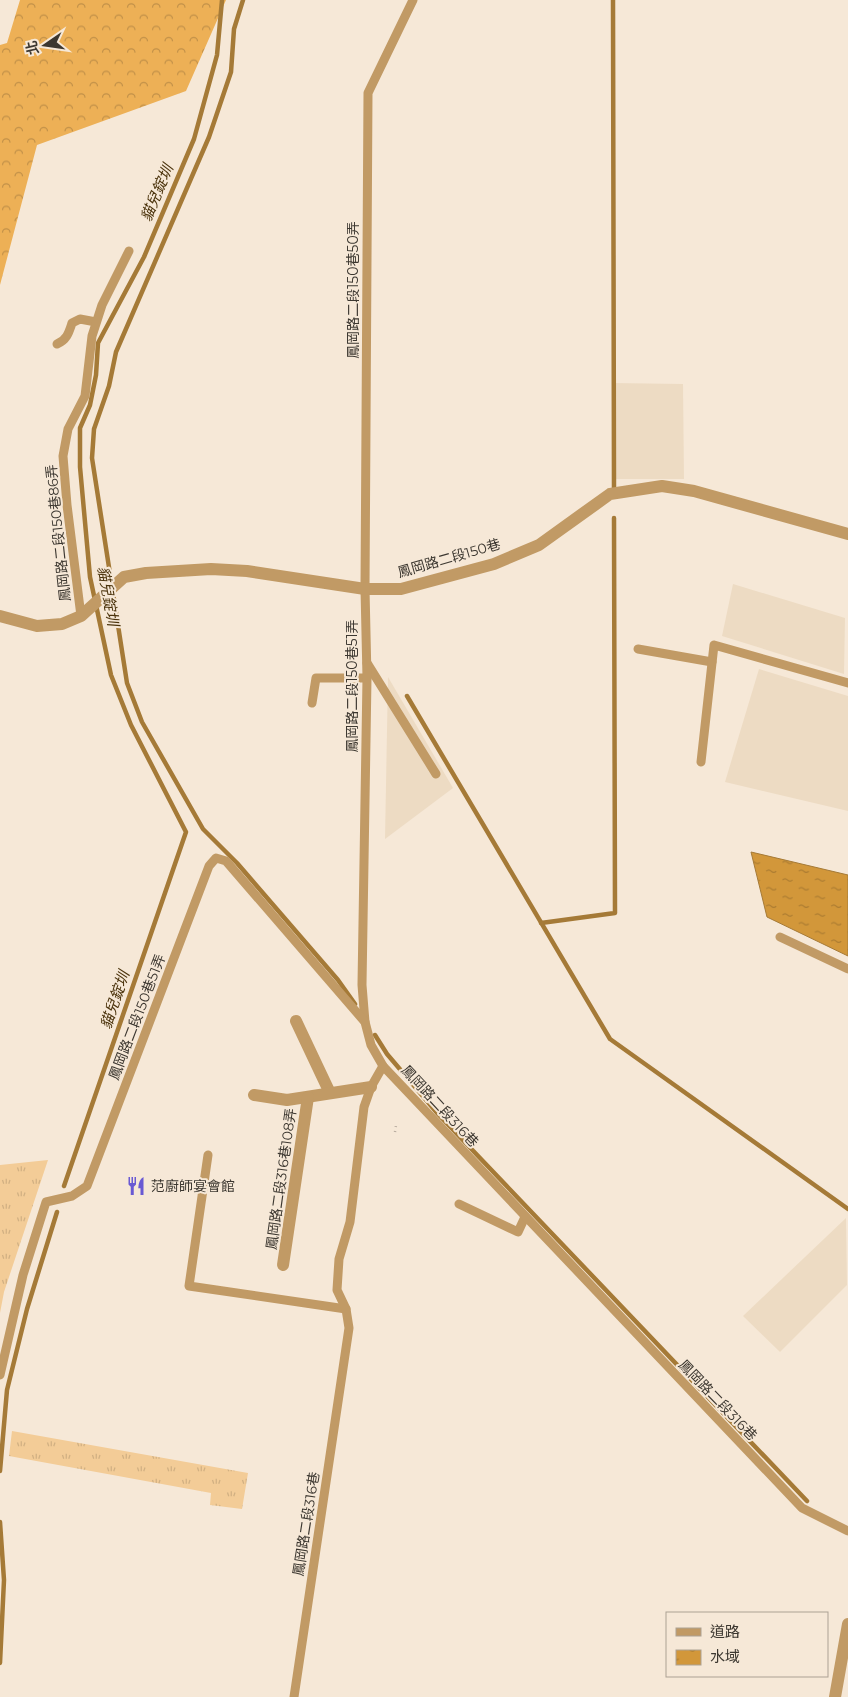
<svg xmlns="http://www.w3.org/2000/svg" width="848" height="1697" font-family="Montserrat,'Noto Sans TC',sans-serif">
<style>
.built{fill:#eddbc3}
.grass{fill:url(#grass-tufts)}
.forest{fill:url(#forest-crowns)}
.water{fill:url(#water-ripples);stroke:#a57a37}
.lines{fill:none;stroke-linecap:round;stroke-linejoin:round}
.stream{stroke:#a57a37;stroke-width:4.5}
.path{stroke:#b6ab9d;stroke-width:2.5;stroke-dasharray:1 4;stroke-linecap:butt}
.service{stroke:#c19a65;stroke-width:9}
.minor{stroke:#c19a65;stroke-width:12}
.tertiary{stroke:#c19a65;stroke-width:12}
.labels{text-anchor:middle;stroke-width:4;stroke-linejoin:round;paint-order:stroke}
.street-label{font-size:14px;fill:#3c3730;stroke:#f6e8d7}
.poi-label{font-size:14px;fill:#3c3730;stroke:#f6e8d7;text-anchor:start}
.water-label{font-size:15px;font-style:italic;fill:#4b330c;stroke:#f6e8d7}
</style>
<defs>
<pattern id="grass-tufts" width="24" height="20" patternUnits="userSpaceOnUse" patternTransform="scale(1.25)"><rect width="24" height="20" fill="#f3cc97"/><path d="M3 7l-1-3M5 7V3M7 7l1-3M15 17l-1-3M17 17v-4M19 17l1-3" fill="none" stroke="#d1b082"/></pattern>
<pattern id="forest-crowns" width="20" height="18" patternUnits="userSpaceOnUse" patternTransform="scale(1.25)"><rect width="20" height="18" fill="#edb056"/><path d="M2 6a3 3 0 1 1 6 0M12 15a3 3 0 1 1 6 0" fill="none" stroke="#c19048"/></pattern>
<pattern id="water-ripples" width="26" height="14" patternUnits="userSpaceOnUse" patternTransform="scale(1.25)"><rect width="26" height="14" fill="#d2973a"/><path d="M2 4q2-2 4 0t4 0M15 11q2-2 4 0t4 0" fill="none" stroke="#ac7c31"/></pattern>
</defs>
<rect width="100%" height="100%" fill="#f6e8d7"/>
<g class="built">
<path d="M612,383L683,384L684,479H616Z"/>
<path d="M733,584L845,618L844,674L722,636Z"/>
<path d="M759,669L848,696V811L725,782Z"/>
<path d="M388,677L453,788L385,839Z"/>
<path d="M846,1218L847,1285L780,1352L743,1316Z"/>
</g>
<g class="grass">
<path d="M48,1160L4,1292L0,1313V1165Z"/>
<path d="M12,1431L248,1473L242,1509L210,1505L211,1493L9,1456Z"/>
</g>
<path class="forest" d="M20,0H226L186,91L37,145L0,285V45L7,43Z"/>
<path class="water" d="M751,852L848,875V956L767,917Z"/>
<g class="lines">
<g class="stream">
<path d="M243,0L234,29L231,72L209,137L116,352L109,386L94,429L92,458L127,683L142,722L203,829L237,863L338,980L355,1004"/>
<path d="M613,0L614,488"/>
<path d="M407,696L610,1039L848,1209"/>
<path d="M541,923L615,913L614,518"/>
<path d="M375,1035L387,1054L438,1114L807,1501"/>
<path d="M64,1186L186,832L131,725L111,675L90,577L80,467V428L90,405L96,375L98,343L144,257L194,139L217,55L222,0"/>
<path d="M0,1471L7,1390L27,1309L57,1212"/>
<path d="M0,1522L4,1580L0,1663"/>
</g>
<path class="path" d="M395,1132L396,1125"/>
<g class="service">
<path d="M57,344C67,340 69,332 72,323L80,319L96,322"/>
<path d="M81,616L67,505L63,456L68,429L85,396L92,336L102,305L129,251"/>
<path d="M638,649L712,662"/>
<path d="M367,663L436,774"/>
<path d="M312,703L316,678H367"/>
<path d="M701,762L714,645L848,683"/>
<path d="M780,937L848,969"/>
<path d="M365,1022L362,985L367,678L365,589L368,93L413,0"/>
<path d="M208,1155L189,1286L346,1309"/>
<path d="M459,1204L518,1232L525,1217"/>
<path d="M0,1375L23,1275L46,1202L72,1196L87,1186L209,866L216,858L226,861L365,1022L371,1045L383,1066L802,1508L848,1531"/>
<path d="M294,1697L349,1328L346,1309L337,1290L339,1259L350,1222L364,1107L371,1087L383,1066"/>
</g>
<g class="minor">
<path d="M0,616L37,626L62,624L81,616L124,577L146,573L211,569L247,571L365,589H401L494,564L539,545L610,494L662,486L694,491L848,534"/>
<path d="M296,1021L330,1093"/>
<path d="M254,1095L287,1100L371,1087"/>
<path d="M283,1265L308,1097"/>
</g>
<path class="tertiary" d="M835,1697L848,1624"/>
</g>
<defs>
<g id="restaurant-bare" transform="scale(1.5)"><path d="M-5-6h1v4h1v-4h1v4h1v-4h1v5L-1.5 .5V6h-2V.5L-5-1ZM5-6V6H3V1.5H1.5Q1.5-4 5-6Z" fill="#6959d3" stroke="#f6e8d7" stroke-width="2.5" paint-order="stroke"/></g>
</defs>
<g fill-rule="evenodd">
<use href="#restaurant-bare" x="136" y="1186"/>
</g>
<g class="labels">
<g class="street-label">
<text transform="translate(353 290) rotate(-90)" y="5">鳳岡路二段150巷50弄</text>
<text transform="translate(58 533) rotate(-96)" y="5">鳳岡路二段150巷86弄</text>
<text transform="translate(449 558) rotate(-16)" y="5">鳳岡路二段150巷</text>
<text transform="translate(352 686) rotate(-90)" y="5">鳳岡路二段150巷51弄</text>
<text transform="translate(137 1017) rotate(-69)" y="5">鳳岡路二段150巷51弄</text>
<text transform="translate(440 1106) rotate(47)" y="5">鳳岡路二段316巷</text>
<text transform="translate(281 1179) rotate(-82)" y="5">鳳岡路二段316巷108弄</text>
<text transform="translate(718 1400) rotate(46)" y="5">鳳岡路二段316巷</text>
<text transform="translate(306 1524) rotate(-81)" y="5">鳳岡路二段316巷</text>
</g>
<g class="poi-label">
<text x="151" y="1191">范廚師宴會館</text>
</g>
<g class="water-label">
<text transform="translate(157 193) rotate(-67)" y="5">貓兒錠圳</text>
<text transform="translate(108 596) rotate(80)" y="5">貓兒錠圳</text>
<text transform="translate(115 1000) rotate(-71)" y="5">貓兒錠圳</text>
</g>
</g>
<rect x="666" y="1612" width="162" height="65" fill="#f6e8d7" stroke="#aca194"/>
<rect x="676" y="1628" width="25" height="8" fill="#c19a65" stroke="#aca194"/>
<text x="710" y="1637" font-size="15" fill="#3c3730">道路</text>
<rect x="676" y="1650" width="25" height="15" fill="url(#water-ripples)" stroke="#aca194"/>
<text x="710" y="1662" font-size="15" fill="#3c3730">水域</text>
<g transform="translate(45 45) rotate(257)" stroke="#f6e8d7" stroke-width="4" paint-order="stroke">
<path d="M0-4L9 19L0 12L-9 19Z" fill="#3c3730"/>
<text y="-8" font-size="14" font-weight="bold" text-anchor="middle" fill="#3c3730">北</text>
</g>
</svg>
